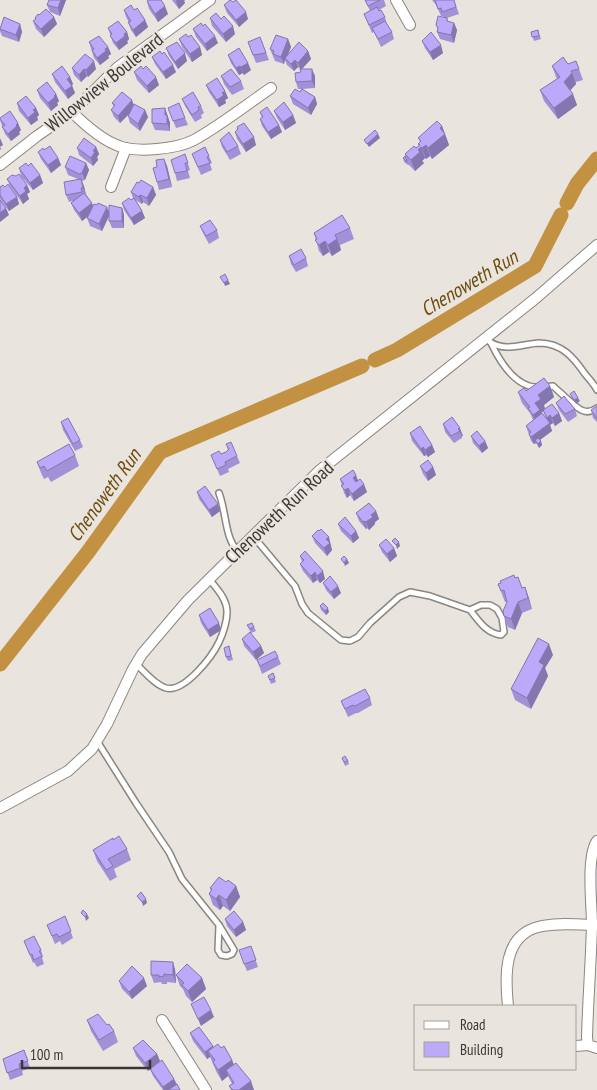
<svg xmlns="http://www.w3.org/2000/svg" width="597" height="1090" font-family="'PT Sans Narrow',sans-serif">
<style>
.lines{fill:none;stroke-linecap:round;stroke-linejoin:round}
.river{stroke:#c29141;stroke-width:15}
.service-casing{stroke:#8a8680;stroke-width:8}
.minor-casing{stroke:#8a8680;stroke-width:12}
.service{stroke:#fff;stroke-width:5}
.minor{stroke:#fff;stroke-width:10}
.wall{fill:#a291d6;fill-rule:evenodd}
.shaded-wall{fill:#8476ae}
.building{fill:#bca9f9;stroke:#8476ae}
.labels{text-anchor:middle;stroke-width:5;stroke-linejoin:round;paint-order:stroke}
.street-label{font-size:19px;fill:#393735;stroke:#e9e5de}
.water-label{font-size:20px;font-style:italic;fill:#6d4c0d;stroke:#e9e5de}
</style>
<rect width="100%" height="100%" fill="#e9e5de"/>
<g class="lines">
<g class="river">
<path d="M567,203L577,184L597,159"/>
<path d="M375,360L397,350L535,266L561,215"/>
<path d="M0,664L88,552L160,452L362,366"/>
</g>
<g class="service-casing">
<g id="service">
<path d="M490,342C506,352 522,344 539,343C562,343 574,358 585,374C589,379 594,384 597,390"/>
<path d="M491,343C499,360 511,380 529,386C536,388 545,387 553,386C557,390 561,393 565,397C575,405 584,418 597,408"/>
<path d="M219,493C226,511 225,538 237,550"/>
<path d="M253,536L295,586L302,604L308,613L341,640L350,641L358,637L370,623L399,597L410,592L430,596L470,610L481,605H490L497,609L502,618L504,632L501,635C486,633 479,621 470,610"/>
<path d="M136,664C144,671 155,685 166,688C184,693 212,657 219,642C223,634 227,621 227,612C227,599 217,589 209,579"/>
<path d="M97,741L136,803L169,852L182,879L219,925L234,950L232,954L227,956L221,955L218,950L219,925"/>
</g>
</g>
<g class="minor-casing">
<g id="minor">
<path d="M396,0L410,25"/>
<path d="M72,112C85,125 102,140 119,146C137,153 177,149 194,140C221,125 246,105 271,88"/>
<path d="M0,165L37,136L72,112L118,67L210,0"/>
<path d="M111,187L126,148"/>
<path d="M0,808L68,771L92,749L107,724L133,669L142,654L188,600L319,471L536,298L597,245"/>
<path d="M597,841C586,857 592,905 592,925C591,962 588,1000 587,1037L588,1045L597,1048"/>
<path d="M508,1006C505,977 503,936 538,927C557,922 578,925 597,925"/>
<path d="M162,1020L206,1090"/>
<path d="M576,1046L588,1045"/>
</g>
</g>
<use href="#service" class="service"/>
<use href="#minor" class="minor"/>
</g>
<g class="wall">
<path d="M49,0H66L60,16L50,12L47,5Z"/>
<path d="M172,0H185L184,1L185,3L179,9Z"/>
<path d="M365,0H384L386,6L379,10L385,17L387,25L392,32L394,39L381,47L374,32L372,33L364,14L370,11Z"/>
<path d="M432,0H454L459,14L447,18L448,21L454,23L457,30L454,43L440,39L437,32L438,29L436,25L444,18L443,16H441L436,5Z"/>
<path d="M147,1L168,14L158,22L149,9Z"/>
<path d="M233,2L248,19L239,27L227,13L224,5Z"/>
<path d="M124,10H134L145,20L148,27L136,37L131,30L128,22H129L126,17Z"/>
<path d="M39,15L54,17L57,24L44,37L36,29L33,21L36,19L35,18Z"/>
<path d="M210,18L221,19L235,34L226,42L212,26Z"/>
<path d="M20,24L22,32L19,42L2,36L0,31V27Z"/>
<path d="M203,26L218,43L207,51L196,37L193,29Z"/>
<path d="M108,28L127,32L129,39L127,41L128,43L119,50L113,43Z"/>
<path d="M538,30L541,39L534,41L531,32Z"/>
<path d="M188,37L200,47L202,55L192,62L182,47L179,39Z"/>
<path d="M260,37L269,60L256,63L248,42Z"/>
<path d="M288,39L291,47L288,55L308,51L311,59L302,69L315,76V88L302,89L315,97L317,104L311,115L293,104L290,96L300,92L302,89H298L296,82L301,72L300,69L298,67L294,71L287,65L285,60L284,64L275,61L270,49Z"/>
<path d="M422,41L443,53L433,60L425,48Z"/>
<path d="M89,42L108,47L111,54L108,56L109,58L100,65L94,58Z"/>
<path d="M166,48L187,61L178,69L169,56Z"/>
<path d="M162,54L176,72L166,79L155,64L152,57Z"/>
<path d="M228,55L251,70L244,75L243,73L239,75L231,63Z"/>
<path d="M576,61L583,80L576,82V84L570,90L577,105L558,119L544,101L540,90L557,79L556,77L552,66L568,64Z"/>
<path d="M72,68L96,69L88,77L87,76L81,82L74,75Z"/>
<path d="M134,72L159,85L149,93L137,80Z"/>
<path d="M52,74L70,77L73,84L72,85L75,93L68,99L55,82Z"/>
<path d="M221,76L241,81L244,89L232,95L224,84Z"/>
<path d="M206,85L225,91L228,98L225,100L226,103L219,107L209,92Z"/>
<path d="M37,90L56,94L59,101L57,103L58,105L51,111L40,98Z"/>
<path d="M182,99L201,106L204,113L201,115L202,118L195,122L185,106Z"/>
<path d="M17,103L36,108L39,115L37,117L38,120L31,125L19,111Z"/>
<path d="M112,103L134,105L145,110L148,117L140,131L130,123L128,116V115L120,123L114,117L111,110L114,107Z"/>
<path d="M165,108L170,123V131L155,130L152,123Z"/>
<path d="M168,108L185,118L188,125L176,128Z"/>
<path d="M274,111L293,115L296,123L285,130L277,118Z"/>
<path d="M260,112L282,132L271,139L262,126L260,119L262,118Z"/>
<path d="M0,118L21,130L19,132L20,134L11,141L5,134L0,120Z"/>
<path d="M442,126L449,145L432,159L430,156L426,159L425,158L422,161L424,163L415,171L409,165H408L404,162L403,158L405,156V154L419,146L418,144L420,142L418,138Z"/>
<path d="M237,127L256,145L246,152L237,139L235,132L237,130Z"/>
<path d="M220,140L238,146L241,154L230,160L222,147Z"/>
<path d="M96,147L99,154L97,157L98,160L93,166L79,155L77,148Z"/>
<path d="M38,152L58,158L61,165L51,173L41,159Z"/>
<path d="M185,154L190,170L188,171L190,178L177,181L175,173Z"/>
<path d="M192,154L209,156L212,163L210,164L212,170L201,175Z"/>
<path d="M164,159L167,166L172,187L159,190L157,182V167Z"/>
<path d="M86,163L89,170L85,180L82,181L86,194L93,206L109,213L122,208L124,215V228H112L109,221V215L102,231L90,226L87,218L89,215L82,221L74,210L71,203L73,201L69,202L66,195L78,179L68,175L65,167Z"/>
<path d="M28,166L40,175L43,183L33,190L21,176L19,168Z"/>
<path d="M7,179L27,185L30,192L27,194L29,199L23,204L10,186Z"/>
<path d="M139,183L153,187L156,195L149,206L143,202L142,204L135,200L142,211L145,218L134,225L124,210L122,203L131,200L133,198L131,192Z"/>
<path d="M0,187H5L17,197L19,204L9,211L0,199Z"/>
<path d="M200,226L217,230L219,238L209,244L203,233Z"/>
<path d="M350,228L354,239L340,245L341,250L332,256L329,252L323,256L319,251L314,233Z"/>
<path d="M289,256L306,258L308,266L296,272L291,264Z"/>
<path d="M550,386L554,397L544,405L545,409L559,413L562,421L555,426L553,423L550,425L552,431L540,440L542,445L539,448L536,443L534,444L531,441L526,426L533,420L530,413L522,403L518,392ZM543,411L547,419L541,413Z"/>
<path d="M556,403L575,409L577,416L568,422L559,410Z"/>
<path d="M597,406V422L593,418L591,410Z"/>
<path d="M452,417L463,436H462V438L454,443L445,432L443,424Z"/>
<path d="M61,422L80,440L83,447L75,451L63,430Z"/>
<path d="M410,433L432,445L435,452L428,457L426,455L424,456L412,441Z"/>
<path d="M471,436L485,441L488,448L482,453L473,443Z"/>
<path d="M226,444L237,456L240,463L228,469L229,472L220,476L211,455L221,454L226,452L228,450Z"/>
<path d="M75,455L79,466L51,482L48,477L44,479L41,473L37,462Z"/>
<path d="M420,466L433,467L436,475L428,481L423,474Z"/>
<path d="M340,479L358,480L367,492L354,501L350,495L347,498L344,493Z"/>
<path d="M197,492L220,511L212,517L199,499Z"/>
<path d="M376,511L379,519L375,522V524L369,530L367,528L366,529L359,521L356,513Z"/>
<path d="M338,524L356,531L359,538L353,543L341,531Z"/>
<path d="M312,536L331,544L330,545L332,550L327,556L315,543Z"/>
<path d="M379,545L394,548L397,556L390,562L382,552Z"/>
<path d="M300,556L325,579L320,583L317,580L313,583L303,571L300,564L302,562Z"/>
<path d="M515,578L522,588L525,587L532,609L522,613L515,630L508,627L504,616L507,602H505L498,584Z"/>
<path d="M323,583L341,593L334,599L326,590Z"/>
<path d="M320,606L329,612L326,615L321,610Z"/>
<path d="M199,615L221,630L210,637L201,623Z"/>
<path d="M247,625L254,627L256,631L251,633Z"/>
<path d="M242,639L261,646L264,653L256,660L244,646Z"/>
<path d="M229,646L233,660L228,661L226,657Z"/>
<path d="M553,655L545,668L548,676L531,709L515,700L511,689Z"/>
<path d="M278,657L281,664L262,674L257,660Z"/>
<path d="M273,673L276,682L271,684L268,676Z"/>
<path d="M370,698L372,705L358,713H356L348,717L341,701Z"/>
<path d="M342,758L348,761L349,764L345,766Z"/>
<path d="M113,840L127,849L131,860L114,869L117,877L110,881L97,861L93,850Z"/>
<path d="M226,882L236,886L240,897L230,911L223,906L220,910L213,905L209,894L211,891L210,888Z"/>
<path d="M65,916L73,938L62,945L60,941L55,944L47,925Z"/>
<path d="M225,919L243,922L246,930L236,937L227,926Z"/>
<path d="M24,941L41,950L43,957L42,958L44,964L37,967L34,962L33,963Z"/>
<path d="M251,946L258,967L247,971L244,964Z"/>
<path d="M175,969L176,983L167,982V984H162L161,982L154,983L151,975Z"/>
<path d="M176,975L202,978L206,989L192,1002L186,996L183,989L180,986Z"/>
<path d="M119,981L147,986L132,999L122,989Z"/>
<path d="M87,1020L107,1025L114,1031L118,1042L103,1051L91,1031Z"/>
<path d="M190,1033L213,1047L221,1048L232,1060L234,1065L254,1090H231L229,1086L232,1084L228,1076L222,1081L217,1073L210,1057L207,1059L193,1041Z"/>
<path d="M133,1048L157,1054L160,1061L155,1065L174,1079L177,1084L180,1090H163L153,1076L150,1069L148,1071L136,1056Z"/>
<path d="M24,1050L30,1068L22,1071L23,1075L10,1080L3,1059Z"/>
</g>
<g class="shaded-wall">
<path d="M61,0H66L60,16L58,8Z"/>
<path d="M177,0H185L184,1L185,3L179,9L176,1Z"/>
<path d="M165,6L168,14L158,22L155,14Z"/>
<path d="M246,12L248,19L239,27L236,20Z"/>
<path d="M54,17L57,24L44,37L41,29Z"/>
<path d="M145,20L148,27L136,37L133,30Z"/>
<path d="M454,23L457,30L454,43L451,35Z"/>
<path d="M20,24L22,32L19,42L16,35Z"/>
<path d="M233,26L235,34L226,42L223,34Z"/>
<path d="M127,32L129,39L127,41L128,43L119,50L116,43Z"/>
<path d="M215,36L218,43L207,51L205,44Z"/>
<path d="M288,39L291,47L286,59L285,58V60L284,64L281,57Z"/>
<path d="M441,45L443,53L433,60L430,52Z"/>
<path d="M108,47L111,54L108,56L109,58L100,65L97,58Z"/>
<path d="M200,47L202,55L192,62L190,54Z"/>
<path d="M308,51L311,59L301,70L298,63Z"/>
<path d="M185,53L187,61L178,69L175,62Z"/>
<path d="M295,60L298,67L294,71L291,64Z"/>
<path d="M94,61L96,69L88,77L86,70Z"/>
<path d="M248,63L251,70L244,75L241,67Z"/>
<path d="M173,65L176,72L166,79L163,72Z"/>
<path d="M240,66L243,73L239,75L236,68Z"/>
<path d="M84,69L87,76L81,82L79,75Z"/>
<path d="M312,69L315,76V88L312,81Z"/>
<path d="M572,73L576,84L568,93L564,82Z"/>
<path d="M70,77L73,84L70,87L67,79Z"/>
<path d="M156,77L159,85L149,93L147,86Z"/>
<path d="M72,86L75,93L68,99L65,91Z"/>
<path d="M225,91L228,98L225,100L226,103L219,107L217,100L222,93Z"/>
<path d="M56,94L59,101L57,103L58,105L51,111L48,103Z"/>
<path d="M573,94L577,105L558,119L554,108Z"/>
<path d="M315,97L317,104L311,115L308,108Z"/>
<path d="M132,100L135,108L120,123L118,116Z"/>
<path d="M36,108L39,115L37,117L38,120L31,125L28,118L33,110Z"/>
<path d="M165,108L170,123V131L165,115Z"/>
<path d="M145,110L148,117L140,131L138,124Z"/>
<path d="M293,115L296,123L285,130L283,122Z"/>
<path d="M18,123L21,130L19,132L20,134L11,141L8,134Z"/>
<path d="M279,125L282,132L271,139L268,132Z"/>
<path d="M442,126L449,145L432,159L428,148L440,128Z"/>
<path d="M378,134L380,138L369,147L367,144Z"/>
<path d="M254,137L256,145L246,152L243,144Z"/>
<path d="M0,138L3,145L0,147L1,149L0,150Z"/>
<path d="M426,145L430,156L426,159L422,148Z"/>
<path d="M96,147L99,154L97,157L98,160L93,166L91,158L93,151Z"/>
<path d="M421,147L425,158L422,161L424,163L415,171L411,160L418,150Z"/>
<path d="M58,158L61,165L51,173L48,165Z"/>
<path d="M164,159L167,166L172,187L169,179Z"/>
<path d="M86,163L89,170L85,180L82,173Z"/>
<path d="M40,175L43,183L33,190L30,183Z"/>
<path d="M81,179L84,186L86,195L83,188Z"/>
<path d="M27,185L30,192L27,194L29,199L23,204L20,196L24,188Z"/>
<path d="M153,187L156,195L149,206L147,198Z"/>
<path d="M140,195L143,202L142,204L139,197Z"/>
<path d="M17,197L19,204L9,211L6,204Z"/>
<path d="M92,203L95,211L82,221L79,213Z"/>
<path d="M107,207L110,214L102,231L99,224Z"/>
<path d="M6,208L9,215L0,222V213Z"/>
<path d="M122,208L124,215V228L122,221Z"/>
<path d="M142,211L145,218L134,225L131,218Z"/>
<path d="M337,239L341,250L332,256L328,245Z"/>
<path d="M325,241L329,252L323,256L319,245Z"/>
<path d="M228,280L230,284L225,286L224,283Z"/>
<path d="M550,386L554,397L544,405L545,410L541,413L544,421L537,426L533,415L535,403L538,395Z"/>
<path d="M578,398L580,401L576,404L574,400Z"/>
<path d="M559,413L562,421L555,426L552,418Z"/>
<path d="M550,415L553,423L550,425L552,431L537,442L535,440L536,443L534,444L531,437L549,424L547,418Z"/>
<path d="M460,428L463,436H462L458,429Z"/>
<path d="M485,441L488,448L482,453L479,446Z"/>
<path d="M541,441L542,445L539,448L538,444Z"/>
<path d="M432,445L435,452L428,457L425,450Z"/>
<path d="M423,447L426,455L424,456L421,449Z"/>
<path d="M433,467L436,475L428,481L426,473Z"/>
<path d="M356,475L359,483L356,485L353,478Z"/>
<path d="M364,484L367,492L354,501L352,494Z"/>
<path d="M348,488L350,495L347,498L345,490Z"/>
<path d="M218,504L220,511L212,517L209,510Z"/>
<path d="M376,511L379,519L375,522V524L369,530L366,522L371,515Z"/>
<path d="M364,521L367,528L366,529L363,522Z"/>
<path d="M356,531L359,538L353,543L351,536Z"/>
<path d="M329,537L332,550L327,556L324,548L326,539Z"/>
<path d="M399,542L400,546L397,549L396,545Z"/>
<path d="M394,548L397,556L390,562L387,554Z"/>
<path d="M347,559L349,563L345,566L344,563Z"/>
<path d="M323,571L325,579L320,583L317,576Z"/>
<path d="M315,572L317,580L313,583L311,576Z"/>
<path d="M338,586L341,593L334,599L331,592Z"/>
<path d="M525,587L529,598L532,609L528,598Z"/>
<path d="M518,602L522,613L515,630L511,619Z"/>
<path d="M328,608L329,612L326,615L325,611Z"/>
<path d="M219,623L221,630L210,637L208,630Z"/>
<path d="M549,644L553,655L545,668L548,676L531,709L527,698L539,662Z"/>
<path d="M261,646L264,653L256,660L253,652Z"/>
<path d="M236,886L240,897L230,911L226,900Z"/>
<path d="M219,895L223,906L220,910L216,899Z"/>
<path d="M146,899L147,903L143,906L142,902Z"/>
<path d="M87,914L89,918L86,921L85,917Z"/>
<path d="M243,922L246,930L236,937L234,930Z"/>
<path d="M173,962L175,969L176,983L173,975Z"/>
<path d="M144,978L147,986L132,999L129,992Z"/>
<path d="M202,978L206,989L192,1002L188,991Z"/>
<path d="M211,1010L214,1017L201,1026L198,1019Z"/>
<path d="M213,1046L215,1053L208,1051L210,1057L207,1059L205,1052Z"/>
<path d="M157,1054L160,1061L148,1071L145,1063Z"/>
<path d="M232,1060L236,1071L226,1070L228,1076L222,1081L218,1070Z"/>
<path d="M174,1079L177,1086L171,1090H164L163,1087Z"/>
<path d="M251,1081L254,1090H239Z"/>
</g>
<g class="building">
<path d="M49,0H61L58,8L47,5Z"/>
<path d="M149,0H161L165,6L155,14L147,1Z"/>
<path d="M230,0L233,2L236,0L246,12L236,20L224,5Z"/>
<path d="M365,0H380L368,6Z"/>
<path d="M435,0H454L456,7L442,12L441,8L438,9Z"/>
<path d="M131,5L134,10L137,8L145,20L133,30L128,22L131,21L124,10Z"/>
<path d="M377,7L379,11L381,10L385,17L369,25L364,14Z"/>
<path d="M46,9L54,17L41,29L33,21L36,19L35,18L38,14L39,15Z"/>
<path d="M216,13L221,19L224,16L233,26L223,34L210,18Z"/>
<path d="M438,16L447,18V21L454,23L451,35L437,32L438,28L436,25Z"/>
<path d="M4,17L20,24L16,35L0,29Z"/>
<path d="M118,21L127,32L124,34L125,36L116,43L110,36L112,34L108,28Z"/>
<path d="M385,21L392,32L378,39L372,28Z"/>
<path d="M201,23L203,26L205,24L215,36L205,44L193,29Z"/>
<path d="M538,30L539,36L532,37L531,32Z"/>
<path d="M431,32L441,45L430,52L422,41Z"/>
<path d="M186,34L188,37L191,35L200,47L190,54L179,39Z"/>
<path d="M276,35L288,39L281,57L273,54L274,51L270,49Z"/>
<path d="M99,36L108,47L105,49L106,51L97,58L92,50L94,49L89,42Z"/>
<path d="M260,37L266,53L253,55L248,42Z"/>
<path d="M177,42L185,53L175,62L166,48Z"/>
<path d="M299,42L308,51L298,63L295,60L291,64L285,58Z"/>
<path d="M239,48L248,63L241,67L240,66L236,68L228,55Z"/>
<path d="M160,51L162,54L164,52L173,65L163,72L152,57Z"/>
<path d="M85,54L94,61L86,70L84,69L79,75L72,68Z"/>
<path d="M563,57L568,64L576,61L579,69L571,71L572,73L564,82L573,94L554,108L540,90L560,77L552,66Z"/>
<path d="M62,66L70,77L67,79L72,86L65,91L52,74Z"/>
<path d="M141,66L143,69L146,66L156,77L147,86L134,72Z"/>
<path d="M231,69L241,81L230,87L221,76Z"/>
<path d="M300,69H312V81L296,82L295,73L301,72Z"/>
<path d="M217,78L225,91L222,93L224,95L217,100L206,85Z"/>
<path d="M47,82L56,94L54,96L55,97L48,103L37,90Z"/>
<path d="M295,89L300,92L302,89L315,97L308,108L290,96Z"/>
<path d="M122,92L132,100L118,116L111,110L115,105L112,103Z"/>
<path d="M193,92L201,106L198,107L199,110L192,115L182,99Z"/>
<path d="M26,96L36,108L33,110L35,112L28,118L17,103Z"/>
<path d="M284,102L293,115L283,122L274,111Z"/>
<path d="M179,103L185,118L173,121L168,108Z"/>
<path d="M134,104L145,110L138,124L128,116Z"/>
<path d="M267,107L279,125L268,132L260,119L263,117L260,112Z"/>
<path d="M165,108V115H167V124L152,123V109Z"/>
<path d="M10,111L18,123L16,125L17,126L8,134L2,127L5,125L0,119V118Z"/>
<path d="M437,121L442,126L440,128L445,134L428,148L426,145L422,148L421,147L418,150L420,152L411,160L405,154L414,146L416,148L420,145L418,144L421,141L418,138Z"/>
<path d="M244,123L254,137L243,144L235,132L238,129L237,127Z"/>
<path d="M375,130L378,134L367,144L364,140Z"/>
<path d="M229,132L238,146L227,152L220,140Z"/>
<path d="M84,138L96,147L93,151L95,152L91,158L77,148Z"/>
<path d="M50,146L58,158L48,165L38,152L43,148L44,150Z"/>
<path d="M205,147L209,156L207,157L210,163L198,167L192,154Z"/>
<path d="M185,154L188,163H185L187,171L175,173L171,160Z"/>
<path d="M70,156L86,163L82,173L79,174L65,167Z"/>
<path d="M405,156L407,161V162L403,158Z"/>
<path d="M164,159L169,179L157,182L153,168L157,167L156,160Z"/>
<path d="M26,163L28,166L31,163L40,175L30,183L19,168Z"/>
<path d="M19,174L27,185L24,188L26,191L20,196L7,179L12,175L16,176Z"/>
<path d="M81,179L83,188H81L82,192L66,195L64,182Z"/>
<path d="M141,180L153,187L147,198L140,195L139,197L131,192L137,182L139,183Z"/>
<path d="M8,184L17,197L6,204L0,195V187L3,185L5,187Z"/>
<path d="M84,193L92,203L79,213L71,203Z"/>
<path d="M129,198L131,200L134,198L142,211L131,218L122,203Z"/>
<path d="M0,200L6,208L0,213Z"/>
<path d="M98,203L107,207L99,224L87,218L94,204L97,205Z"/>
<path d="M109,205L122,208V221H109Z"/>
<path d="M342,215L350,228L335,235L337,239L328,245L325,241L319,245L315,240L317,239L314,233Z"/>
<path d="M210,220L217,230L206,236L200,226Z"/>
<path d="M301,249L306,258L294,265L289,256Z"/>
<path d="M225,274L228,280L224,283L220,277Z"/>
<path d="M544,378L550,386L538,395L541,399L535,403L540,410L533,415L528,408L530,407L518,392L524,388L526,391Z"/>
<path d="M574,391L578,398L574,400L570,394Z"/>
<path d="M564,396L575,409L565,414L556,403Z"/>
<path d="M552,404L559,413L552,418L550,415L547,418L543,410Z"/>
<path d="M597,406V418L591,410Z"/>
<path d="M542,413L550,423L531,437L529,434L531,432L526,426Z"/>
<path d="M452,417L460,428L458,429L460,431L451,436L443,424Z"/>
<path d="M68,418L80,440L73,444L61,422Z"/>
<path d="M420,426L432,445L425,450L423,447L421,449L410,433Z"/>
<path d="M477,431L485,441L479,446L471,436Z"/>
<path d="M538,438L541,441L538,444L535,440Z"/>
<path d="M231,442L237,456L225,462L226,465L217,469L211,455L219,451L221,454L226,452L229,449L226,444Z"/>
<path d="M69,444L75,455L47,471L44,466L40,468L37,462Z"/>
<path d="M428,460L433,467L426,473L420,466Z"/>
<path d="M353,470L356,475L353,478L356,482L360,479L364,484L352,494L348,488L345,490L341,486L344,484L340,479Z"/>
<path d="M205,486L218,504L209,510L197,492Z"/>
<path d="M369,503L376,511L371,515L373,517L366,522L364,521L363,522L356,513Z"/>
<path d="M345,517L356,531L351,536L338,524Z"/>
<path d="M321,529L329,537L326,539L330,543L324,548L312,536L318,530L319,531Z"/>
<path d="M395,538L399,542L396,545L392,541Z"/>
<path d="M386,539L394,548L387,554L379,545Z"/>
<path d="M305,551L323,571L317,576L315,572L311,576L300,564L304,560L300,556Z"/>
<path d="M344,556L347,559L344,563L341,559Z"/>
<path d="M514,575L515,578L518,577L522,588L525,587L528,598L518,602L511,619L504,616L503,611L507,602L504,590L501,591L498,584L501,583L500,581Z"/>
<path d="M330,576L338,586L331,592L323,583Z"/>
<path d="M323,603L328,608L325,611L320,606Z"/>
<path d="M210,608L219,623L208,630L199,615Z"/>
<path d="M252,623L254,627L250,629L247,625Z"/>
<path d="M250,632L261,646L253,652L242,639Z"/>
<path d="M538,638L549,644L539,662L544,665L527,698L511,689Z"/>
<path d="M229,646L231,656L226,657L224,648Z"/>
<path d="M275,651L278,657L260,666L257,660Z"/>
<path d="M273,673L275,678L270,680L268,676Z"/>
<path d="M365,689L370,698L355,706L353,705L345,709L341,701Z"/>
<path d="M345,756L348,761L344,762L342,758Z"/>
<path d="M119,836L127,849L108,859L113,866L106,870L93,850L113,838V840Z"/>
<path d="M219,877L226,882L228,880L236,886L226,900L219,895L216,899L209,894L212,889L210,888Z"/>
<path d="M141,892L146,899L142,902L137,896Z"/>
<path d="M83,910L87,914L85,917L81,913Z"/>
<path d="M234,911L243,922L234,930L225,919Z"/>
<path d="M65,916L71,931L59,937L57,934L52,936L47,925Z"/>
<path d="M34,936L41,950L39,951L42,956L34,960L32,954L30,955L24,941Z"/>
<path d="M251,946L256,960L244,964L239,950Z"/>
<path d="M151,961L173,962V975L164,974V976L159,977V975H151Z"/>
<path d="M187,964L202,978L188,991L182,985L184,983L176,975Z"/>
<path d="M132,966L144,978L129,992L119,981Z"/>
<path d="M204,997L211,1010L198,1019L191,1004Z"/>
<path d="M98,1014L107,1025L109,1024L114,1031L99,1040L87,1020Z"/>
<path d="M199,1027L213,1046L205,1052L190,1033Z"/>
<path d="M143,1040L157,1054L145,1063L133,1048Z"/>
<path d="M218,1044L221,1048L224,1046L232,1060L218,1070L213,1062L215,1060L208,1051Z"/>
<path d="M24,1050L28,1061L19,1064L20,1068L7,1073L3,1059Z"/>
<path d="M162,1060L174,1079L163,1087L150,1069Z"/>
<path d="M236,1063L251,1081L239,1090H233L229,1086L234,1083L226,1070Z"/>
<path d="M177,1084L180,1090H168Z"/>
</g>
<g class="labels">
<g class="street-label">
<text transform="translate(104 82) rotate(-39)" y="7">Willowview Boulevard</text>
<text transform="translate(279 512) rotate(-43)" y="7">Chenoweth Run Road</text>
</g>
<g class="water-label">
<text transform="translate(469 283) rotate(-31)" y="7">Chenoweth Run</text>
<text transform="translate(104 495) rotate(-54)" y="7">Chenoweth Run</text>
</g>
</g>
<rect x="414" y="1005" width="162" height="65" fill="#e9e5de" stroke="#a39f9a"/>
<rect x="424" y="1021" width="25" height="8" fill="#ffffff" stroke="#a39f9a"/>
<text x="460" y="1030" font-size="15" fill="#393735">Road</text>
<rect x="424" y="1042" width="25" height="15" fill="#bca9f9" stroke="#a39f9a"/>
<text x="460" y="1055" font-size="15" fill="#393735">Building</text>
<path d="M22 1060v8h128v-8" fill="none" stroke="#393735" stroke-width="2.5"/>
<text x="30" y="1060" font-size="15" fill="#393735" stroke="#e9e5de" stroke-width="4" paint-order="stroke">100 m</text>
</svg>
